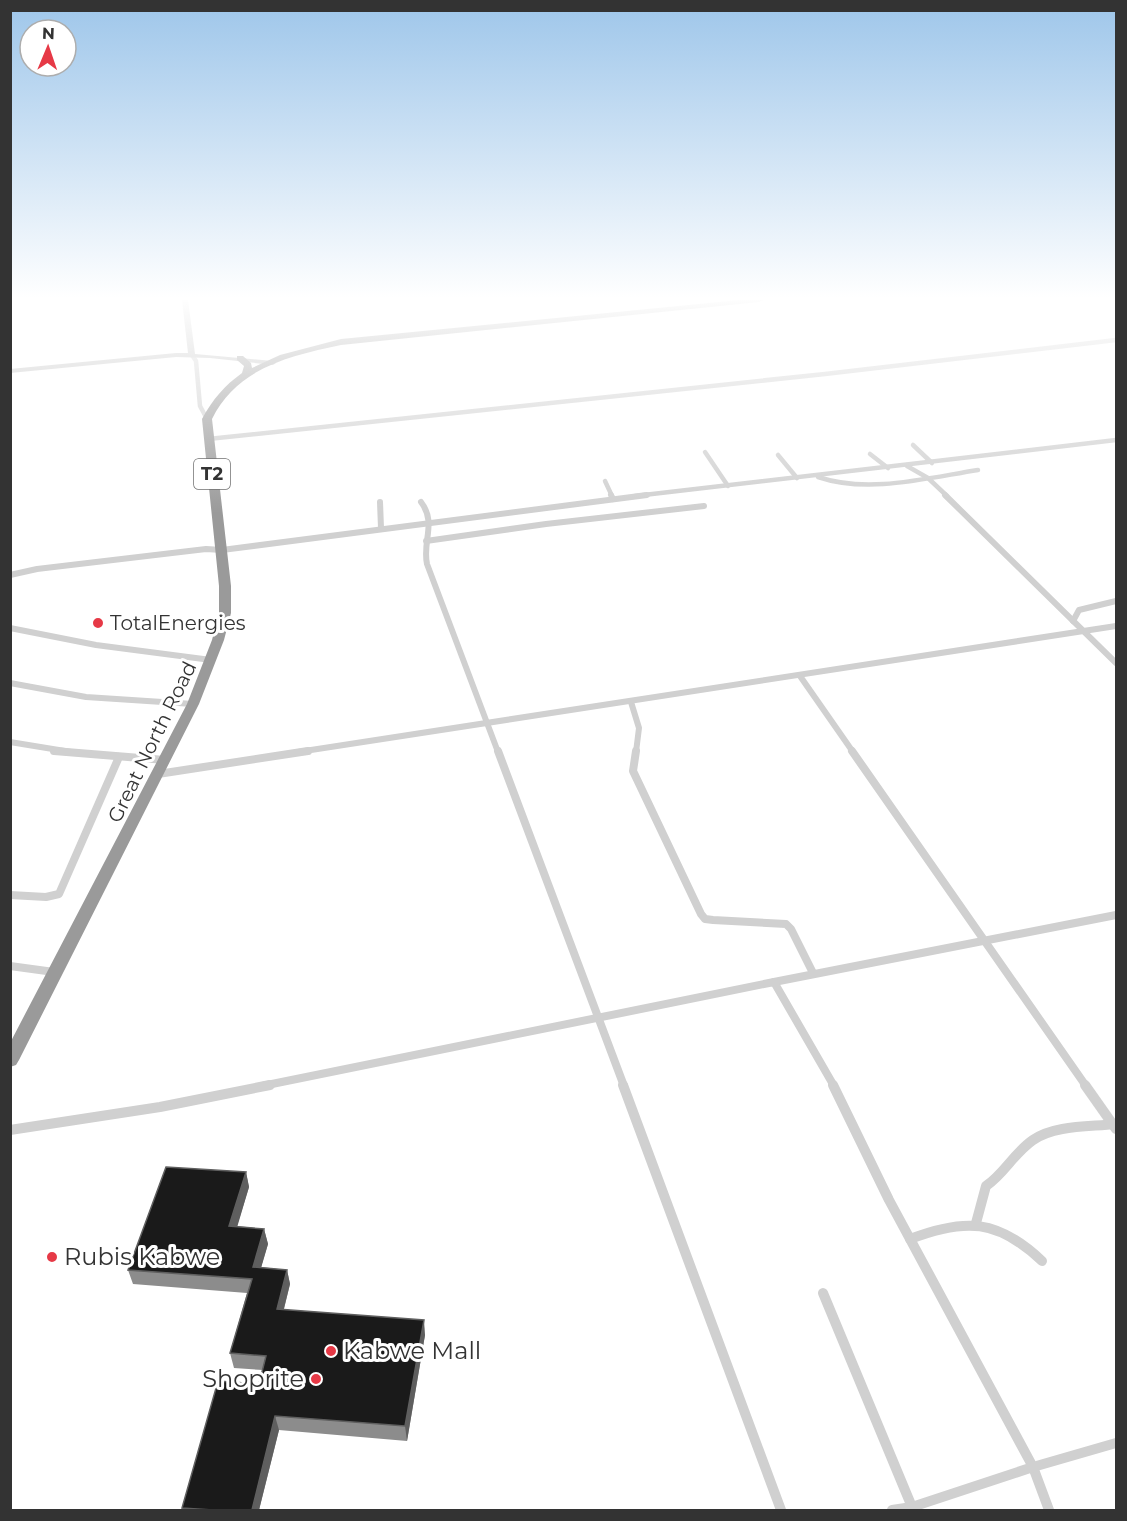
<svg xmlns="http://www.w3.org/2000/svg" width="1127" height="1521" font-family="Montserrat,sans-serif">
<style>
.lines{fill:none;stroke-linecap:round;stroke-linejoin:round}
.street-far3{stroke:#d0d0d0;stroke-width:4.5}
.street-far2{stroke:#d0d0d0;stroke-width:6}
.street-far1{stroke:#d0d0d0;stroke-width:8}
.street{stroke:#d0d0d0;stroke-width:10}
.secondary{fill:#bdbdbd;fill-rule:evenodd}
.highway{fill:#9a9a9a;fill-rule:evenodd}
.wall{fill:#8c8c8c}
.shaded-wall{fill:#5f5f5f}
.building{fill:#1a1a1a;stroke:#5f5f5f;stroke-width:1.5}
.poi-dot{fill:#e63946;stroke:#fff;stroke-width:2}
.labels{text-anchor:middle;stroke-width:6;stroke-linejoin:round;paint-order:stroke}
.shield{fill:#fff;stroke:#707070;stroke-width:1.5}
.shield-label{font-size:18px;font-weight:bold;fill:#333}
.poi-label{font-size:20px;fill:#333;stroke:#fff;text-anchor:start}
.street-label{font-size:20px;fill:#333;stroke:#fff}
.near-poi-label{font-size:24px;fill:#333;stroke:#fff;text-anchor:start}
</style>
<rect width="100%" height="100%" fill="#fff"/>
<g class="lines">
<g class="street-far3">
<path d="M192,355L196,361L200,406L207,419"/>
<path d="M208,439L825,374L1116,340"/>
<path d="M913,445L932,463"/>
<path d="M705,452L728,486"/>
<path d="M870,454L888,468"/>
<path d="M778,455L797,478"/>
<path d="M907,466L928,478L947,496"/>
<path d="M818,477C868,494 927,478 978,470"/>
<path d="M605,481L612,496"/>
<path d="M635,496L1116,440"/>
</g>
<g class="street-far2">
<path d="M611,495L613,499"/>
<path d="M945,495L1116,663"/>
<path d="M380,502L381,528"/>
<path d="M421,502C437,523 422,541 427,564L498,752"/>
<path d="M426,541L546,524L704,506"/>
<path d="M10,575L37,569L206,549L222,550L647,495"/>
<path d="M1073,621L1079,610L1116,601"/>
<path d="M10,628L96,645L211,660"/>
<path d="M800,676L853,752"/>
<path d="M10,683L86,697L193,704"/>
<path d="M631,702L639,728L636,752"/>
<path d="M10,742L71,752"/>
<path d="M298,752L1116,626"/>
</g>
<g class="street-far1">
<path d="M54,751L165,760"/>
<path d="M498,751L624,1086"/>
<path d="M636,751L633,771L701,914L705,919L713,920L786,924L791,929L813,973"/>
<path d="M852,751L1086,1086"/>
<path d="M158,774L308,751"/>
<path d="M10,895L46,897L59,894L119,757"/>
<path d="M10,966L54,972"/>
<path d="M774,982L1116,915"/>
<path d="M262,1086L774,982L834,1086"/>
</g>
<g class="street">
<path d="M623,1085L781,1510"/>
<path d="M833,1085L889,1200L1033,1467L1049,1510"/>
<path d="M1085,1085L1116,1129"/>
<path d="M10,1130L160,1107L270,1085"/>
<path d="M976,1223L986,1186C1004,1174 1014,1153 1033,1140C1055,1125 1089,1127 1115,1124"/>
<path d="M910,1239C965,1218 998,1219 1042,1261"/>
<path d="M823,1293L912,1507"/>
<path d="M892,1510L912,1507L1033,1467L1116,1443"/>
</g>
<path class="secondary" d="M182,300H188L195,354L273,361L276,363L273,365L210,358L176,357L10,373V369L176,353H188Z"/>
<path class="highway" d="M739,300H763L759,302L341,345C289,356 237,368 212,419L231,586V613L224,640L199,704L19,1060L16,1065L10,1067V1043L187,704L212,640L219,613V586L202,419C213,399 224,386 242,373L244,366L237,360V356H243L251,363L252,368L280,355L341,339Z"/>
</g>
<path class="wall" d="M246,1172L249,1187L237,1226L264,1229L268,1244L261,1267L287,1270L290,1284L284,1309L425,1335L407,1441L279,1430L259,1510H183L182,1508L259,1384L263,1370L234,1368L230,1353L247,1293L133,1284L128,1270Z"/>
<g class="shaded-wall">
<path d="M246,1172L249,1187L233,1241L229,1226Z"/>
<path d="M264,1229L268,1244L257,1282L253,1267Z"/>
<path d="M287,1270L290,1284L280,1324L277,1309Z"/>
<path d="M424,1320L425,1335L407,1441L405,1426Z"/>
<path d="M275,1416L279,1430L259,1510H252Z"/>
</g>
<path class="building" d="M166,1167L246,1172L229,1226L264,1229L253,1267L287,1270L277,1309L424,1320L405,1426L275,1416L252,1510H213L182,1508L218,1381L259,1384L266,1356L230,1353L252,1279L128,1270Z"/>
<linearGradient id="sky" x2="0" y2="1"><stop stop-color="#9ec6ea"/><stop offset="0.58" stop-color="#fff"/><stop offset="1" stop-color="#fff" stop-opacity="0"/></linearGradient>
<rect width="1127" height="513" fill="url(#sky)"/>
<g class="poi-dot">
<circle cx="98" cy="623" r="6"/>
<circle cx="52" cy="1257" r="6"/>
<circle cx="331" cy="1351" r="6"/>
<circle cx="316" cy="1379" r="6"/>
</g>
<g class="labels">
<rect class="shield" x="194" y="459" width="36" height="30" rx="4.5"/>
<g class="shield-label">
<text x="212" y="480">T2</text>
</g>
<g class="poi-label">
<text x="110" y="630">TotalEnergies</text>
</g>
<g class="street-label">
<text transform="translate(152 742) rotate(-64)" y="7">Great North Road</text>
</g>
<g class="near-poi-label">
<text x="64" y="1265">Rubis Kabwe</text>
<text x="343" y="1359">Kabwe Mall</text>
<text x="304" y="1387" text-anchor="end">Shoprite</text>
</g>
</g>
<rect width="1127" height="1521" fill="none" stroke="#333333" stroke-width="24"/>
<g transform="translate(48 48) rotate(2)"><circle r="28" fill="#ffffff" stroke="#adadad" stroke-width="1.5"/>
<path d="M0-4.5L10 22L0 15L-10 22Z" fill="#e63946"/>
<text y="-9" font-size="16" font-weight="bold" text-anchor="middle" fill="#333333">N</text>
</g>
</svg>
